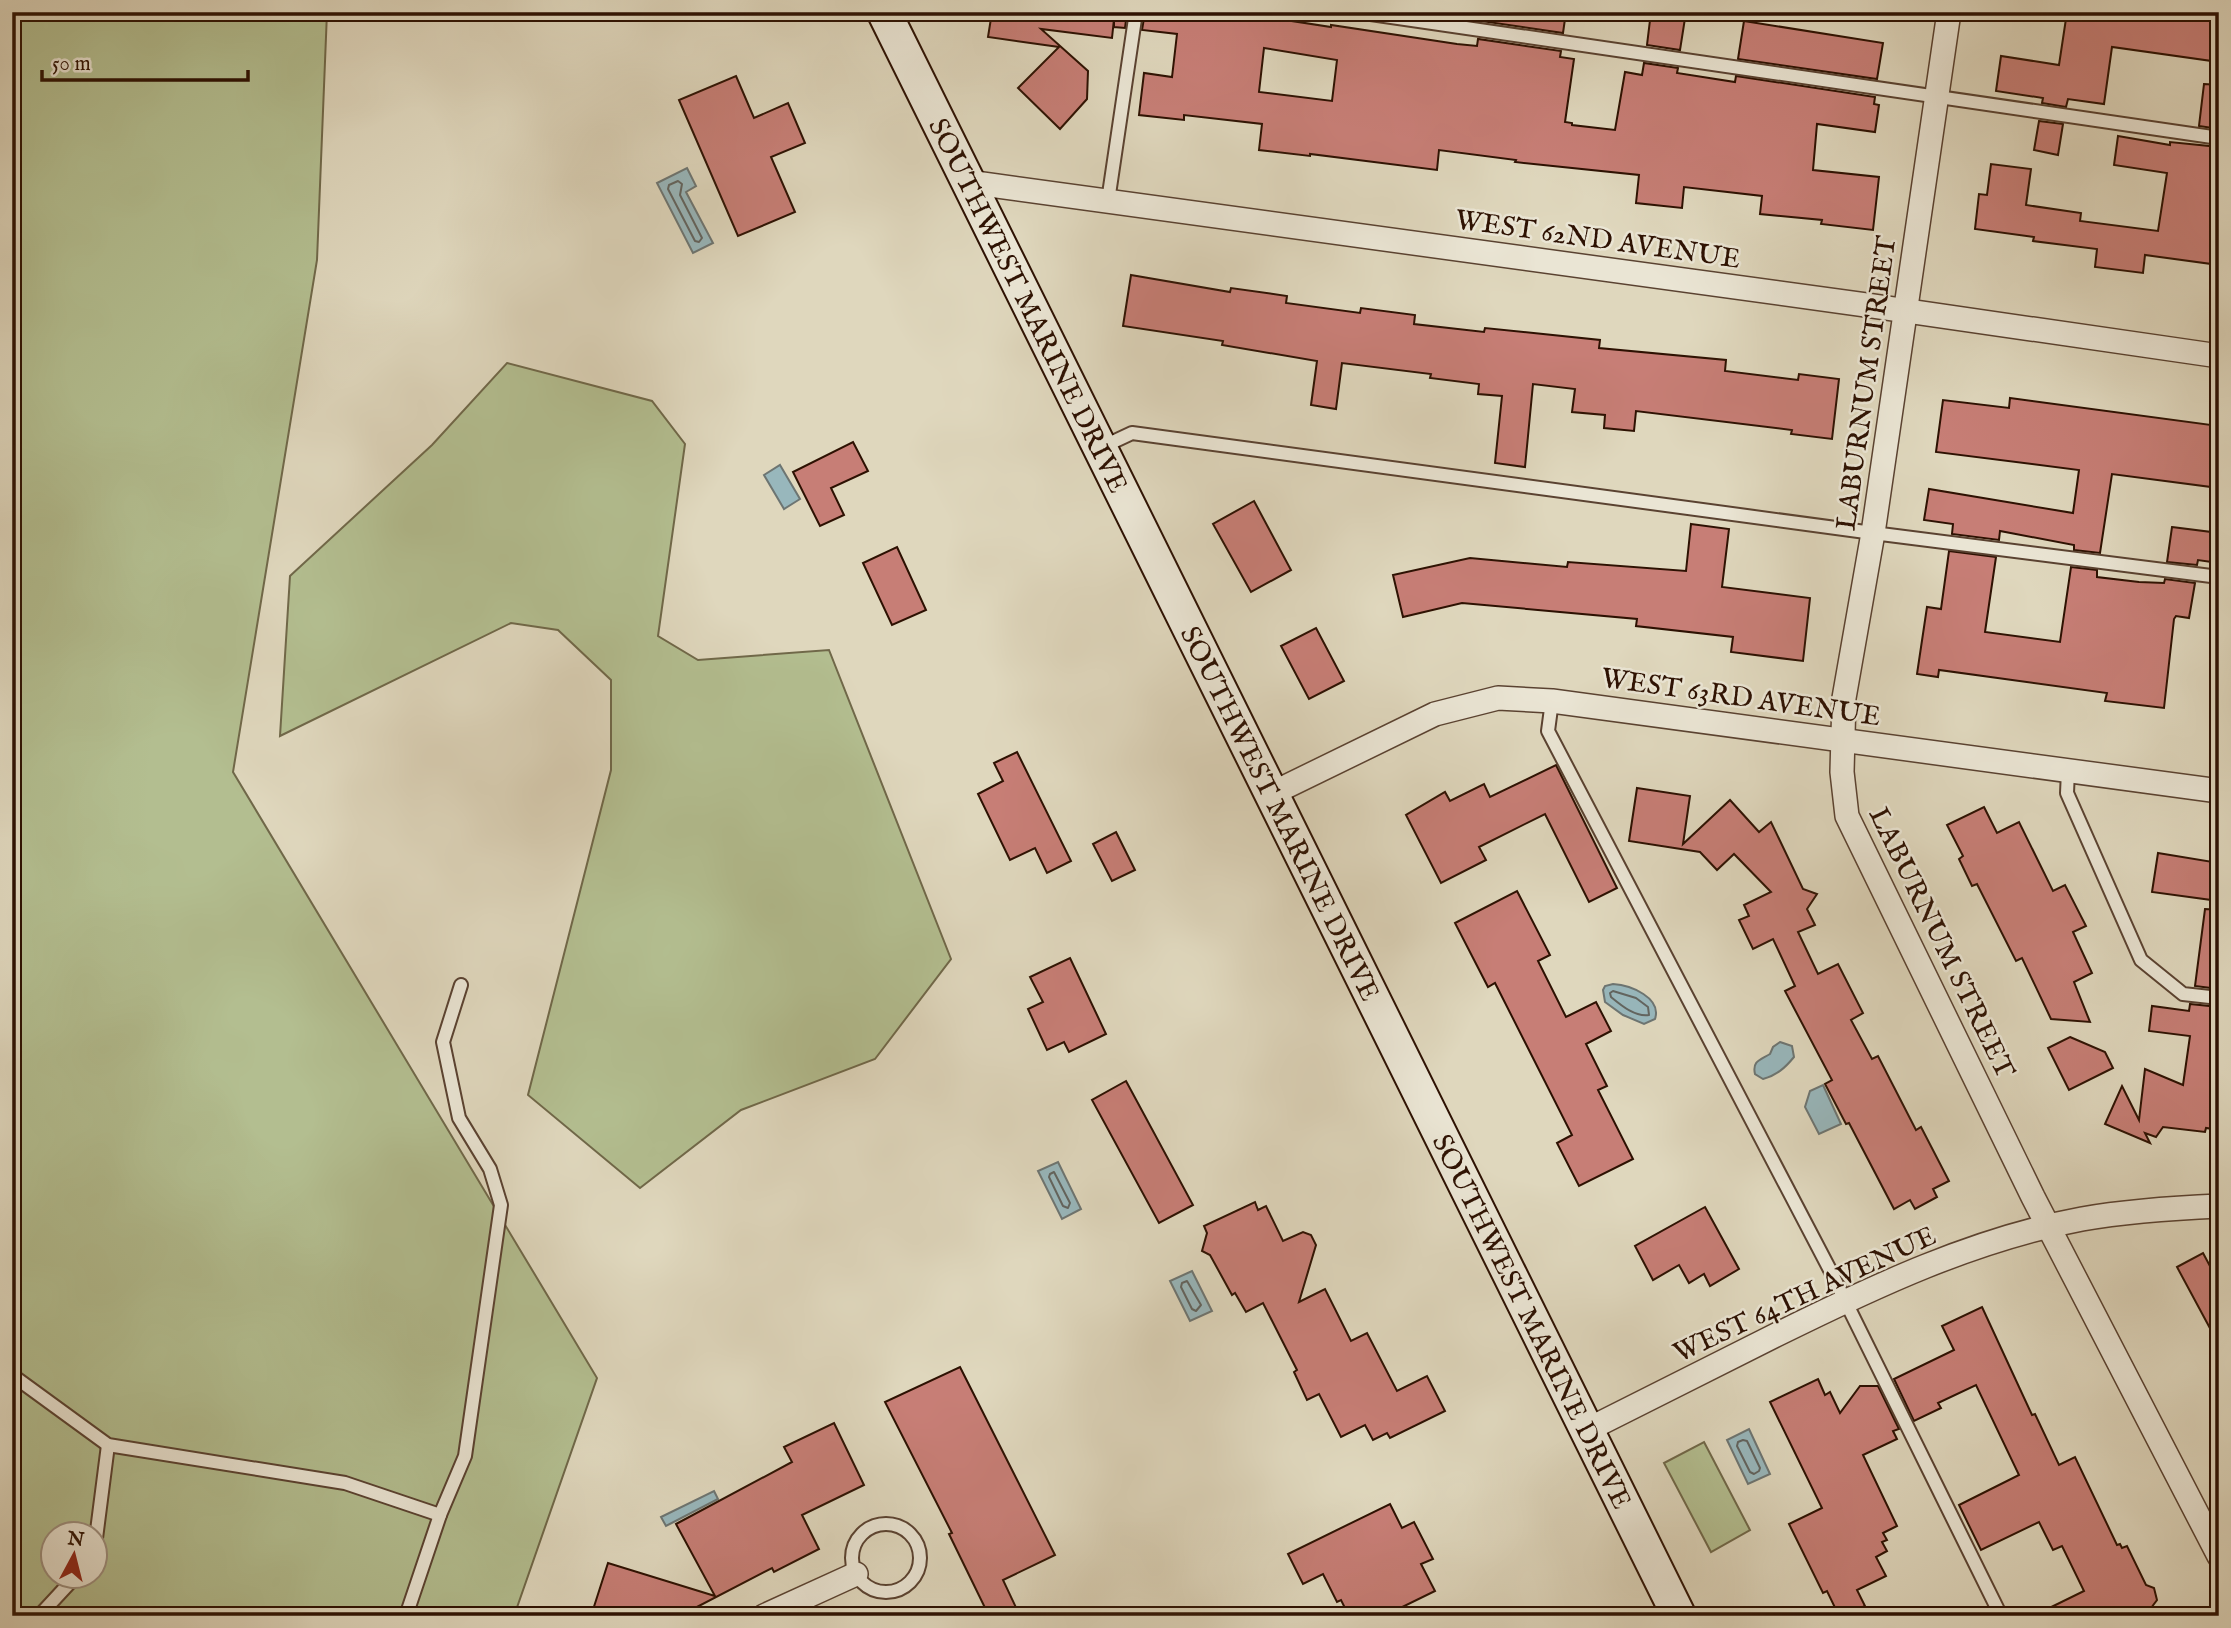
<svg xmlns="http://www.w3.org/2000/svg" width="2231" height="1628" font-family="'IM FELL English',serif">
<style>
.green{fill:#b3be90;stroke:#706849;stroke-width:2;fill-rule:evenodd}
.water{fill:#98b7bc;stroke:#6d7572;stroke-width:2}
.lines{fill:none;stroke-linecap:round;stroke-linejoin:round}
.shore{stroke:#62645f;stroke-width:2}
.building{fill:#c77e76;stroke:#2d1102;stroke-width:2;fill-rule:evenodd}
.service-casing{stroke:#5a4231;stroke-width:16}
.minor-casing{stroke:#5a4231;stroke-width:26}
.secondary-casing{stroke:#2d1102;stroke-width:37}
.service{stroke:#eae5d4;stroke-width:12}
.minor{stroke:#eae5d4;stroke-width:23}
.secondary{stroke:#eae5d4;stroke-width:33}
.labels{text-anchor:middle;stroke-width:5;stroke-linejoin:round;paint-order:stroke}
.street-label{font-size:28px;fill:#2d1102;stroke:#eae5d4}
</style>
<rect width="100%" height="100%" fill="#dfd7bd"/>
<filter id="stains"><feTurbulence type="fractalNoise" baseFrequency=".00286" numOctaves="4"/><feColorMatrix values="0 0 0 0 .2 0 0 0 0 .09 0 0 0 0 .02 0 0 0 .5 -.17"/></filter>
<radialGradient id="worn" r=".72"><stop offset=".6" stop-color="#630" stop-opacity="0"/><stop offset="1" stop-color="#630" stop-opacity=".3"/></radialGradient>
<g class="green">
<path d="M12,12H327L317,260L233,772L597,1378L514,1616H12ZM52,1534H94V1576H52Z"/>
<path d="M507,363L652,401L685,444L658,636L698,660L829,650L951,959L875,1059L741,1110L640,1188L528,1095L611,770V680L558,630L511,623L280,736L290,576L432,445Z"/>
<path d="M1704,1442L1750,1530L1711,1552L1664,1463Z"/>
</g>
<g class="water">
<path d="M687,168L696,186L686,192L713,243L693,253L657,183Z"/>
<path d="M780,465L800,499L784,509L764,475Z"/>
<path d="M1613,984C1631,985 1662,998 1655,1019L1644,1024L1623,1015L1605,1002L1603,990L1605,986Z"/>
<path d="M1780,1042L1792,1046L1794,1057C1785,1068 1777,1075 1763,1079L1755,1074C1752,1061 1760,1060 1770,1054L1773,1047Z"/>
<path d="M1823,1085L1841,1124L1819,1134L1805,1107L1810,1091Z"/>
<path d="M1058,1162L1081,1209L1062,1219L1038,1171Z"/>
<path d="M1192,1271L1212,1311L1190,1321L1170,1281Z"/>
<path d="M1749,1429L1770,1474L1748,1484L1727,1440Z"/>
<path d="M714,1491L718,1499L666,1526L661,1517Z"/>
</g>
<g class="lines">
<g class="shore">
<path d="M678,181L682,184L680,195L702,238L699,242L695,241L668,189L669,185Z"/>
<path d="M1613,991L1636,998L1648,1007L1649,1015C1635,1017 1622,1006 1611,997L1610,993Z"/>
<path d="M1054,1172L1070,1203L1068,1208L1063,1206L1049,1177L1050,1174Z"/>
<path d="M1187,1281L1201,1305L1196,1311L1192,1309L1181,1287L1182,1283Z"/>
<path d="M1743,1440L1747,1441L1760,1468L1759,1471L1754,1474L1750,1472L1737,1446L1738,1442Z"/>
</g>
</g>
<g class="building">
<path d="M992,12H1127L1125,28L1114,27V19L1112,38L1041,29L1088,71L1087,99L1060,129L1018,88L1059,47L988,37Z"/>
<path d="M1145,12H1256L1267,14L1266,17L1331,27V25L1457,44L1477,46L1478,39L1561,51L1560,57L1574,59L1565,122L1572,123V125L1615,130L1625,72L1642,75L1644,63L1678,68L1677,73L1735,82L1736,76L1875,97L1874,104L1879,105L1875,132L1817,124L1813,170L1879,177L1873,230L1821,224L1822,220L1760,214L1762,196L1684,187L1682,208L1636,203L1639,175L1515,162L1516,160L1439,150L1437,170L1310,154V156L1259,150L1262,124L1184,115V120L1139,115L1144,73L1172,77L1177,34L1142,30ZM1264,48L1337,60L1332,101L1259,92Z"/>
<path d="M1483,12H1566L1563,33L1481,21Z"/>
<path d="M1651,12H1686L1680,50L1647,45Z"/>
<path d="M2067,12H2219V62L2112,47L2104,104L2068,99L2066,107L2042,103L2043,98L1996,91L2001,56L2059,65Z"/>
<path d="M1744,21L1883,43L1877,79L1738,59Z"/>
<path d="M736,76L754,118L788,103L805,143L771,157L795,212L738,236L679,100Z"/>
<path d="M2204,84L2219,85V129L2199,126Z"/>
<path d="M2039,121L2063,124L2058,155L2034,150Z"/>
<path d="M2118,136L2170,145V142L2219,147V265L2145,255L2143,273L2095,267L2097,249L2033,241L2034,237L1975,229L1979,194L1987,195L1991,164L2031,169L2026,205L2081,213L2080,221L2158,231L2167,173L2114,165Z"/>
<path d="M1131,275L1230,292L1231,288L1287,296L1286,303L1360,313L1361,308L1415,315L1414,324L1484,332L1485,328L1600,340L1599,348L1726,360L1725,371L1798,380L1799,374L1839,379L1832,439L1791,434L1792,430L1636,411L1634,431L1604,428L1605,415L1572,412L1575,389L1533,384L1525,467L1495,463L1502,396L1478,394L1479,384L1430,378L1431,374L1342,363L1336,409L1311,405L1317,361L1222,345L1223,341L1123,326Z"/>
<path d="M2010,398L2219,426V488L2112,474L2100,553L2074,550V545L2000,531L1999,540L1952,534L1953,524L1924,520L1929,489L2073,513L2079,470L1936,452L1943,400L2009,408Z"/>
<path d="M853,442L868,471L831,488L844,515L820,526L793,472Z"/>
<path d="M1254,501L1291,570L1251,592L1213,524Z"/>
<path d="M1691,524L1729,529L1722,587L1810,598L1803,661L1731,652L1733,637L1636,626L1637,619L1462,603L1403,617L1393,575L1470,558L1567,567L1568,562L1686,571Z"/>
<path d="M2172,527L2219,533V563L2198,560L2197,565L2167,562Z"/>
<path d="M897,547L926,610L892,625L863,563Z"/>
<path d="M1949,551L1996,557L1985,632L2060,642L2071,567L2097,570V577L2139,582L2164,583L2165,579L2195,583L2189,618L2176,616L2174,619L2164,708L2105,701L2107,693L1939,670L1938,677L1917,674L1927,607L1941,609Z"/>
<path d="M1316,628L1344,681L1309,699L1281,646Z"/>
<path d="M1017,752L1071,861L1047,873L1035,848L1010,860L978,794L1003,781L994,763Z"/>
<path d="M1556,765L1617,888L1589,902L1545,814L1479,847L1486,860L1441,883L1406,815L1445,792L1450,801L1484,784L1490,797Z"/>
<path d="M1637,788L1690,796L1683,844L1730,800L1759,832L1771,822L1803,889L1817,894L1807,909L1815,925L1798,932L1818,974L1838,964L1863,1013L1851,1020L1872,1059L1878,1056L1916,1130L1921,1127L1949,1181L1933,1189L1937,1197L1915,1209L1910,1200L1894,1209L1849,1123L1846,1124L1825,1084L1832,1080L1785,991L1795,986L1773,939L1753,949L1739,920L1749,916L1744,905L1771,892L1734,854L1717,870L1700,852L1629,841Z"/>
<path d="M1984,807L1997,833L2019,822L2053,891L2065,885L2086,926L2073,932L2092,973L2074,982L2090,1022L2051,1019L2022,958L2016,961L1977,884L1972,886L1959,859L1963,856L1947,825Z"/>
<path d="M1116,832L1135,870L1112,881L1093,844Z"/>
<path d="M2158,853L2219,863V901L2152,892Z"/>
<path d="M1517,891L1550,955L1538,961L1566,1017L1596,1002L1611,1031L1586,1044L1607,1086L1598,1090L1633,1159L1579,1186L1557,1143L1572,1135L1495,983L1488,987L1455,923Z"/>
<path d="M2205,909L2219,910V989L2195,986Z"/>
<path d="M1070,958L1106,1034L1069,1052L1064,1042L1047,1050L1028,1009L1043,1002L1030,977Z"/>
<path d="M2190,1004L2219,1007L2212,1078L2219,1079V1130L2206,1128L2205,1132L2163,1127L2156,1137L2145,1133L2150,1143L2105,1124L2122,1086L2139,1120L2145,1069L2183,1085L2190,1036L2149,1031L2152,1006L2189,1011Z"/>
<path d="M2070,1037L2105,1052L2113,1068L2069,1090L2048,1048Z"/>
<path d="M1126,1081L1193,1205L1159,1223L1092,1100Z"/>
<path d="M1255,1202L1258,1210L1266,1206L1283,1241L1303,1232L1311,1235L1316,1245L1299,1302L1325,1289L1351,1341L1367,1333L1397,1391L1427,1376L1445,1411L1390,1438L1387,1433L1373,1440L1365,1425L1341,1437L1319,1394L1307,1400L1294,1372L1297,1370L1263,1303L1246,1312L1235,1293L1232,1295L1210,1255L1202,1251L1207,1233L1204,1226Z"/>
<path d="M1705,1207L1739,1269L1710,1286L1704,1274L1689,1283L1679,1265L1653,1280L1635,1246Z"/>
<path d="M2203,1253L2219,1283V1345L2177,1267Z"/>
<path d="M1982,1307L2032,1415L2035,1414L2059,1465L2075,1457L2117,1545L2120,1544L2122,1548L2127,1546L2146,1585L2154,1588L2157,1600L2151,1608L2135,1616H2033L2084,1591L2062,1546L2053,1550L2039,1522L1981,1550L1959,1505L2019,1475L1976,1385L1938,1403L1941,1408L1914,1421L1894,1379L1954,1350L1942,1326Z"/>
<path d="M960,1367L1055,1555L1003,1580L1020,1616H989L949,1534L952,1533L885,1402Z"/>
<path d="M1818,1379L1825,1395L1830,1392L1840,1413L1860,1386H1878L1899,1429L1893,1431L1897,1439L1863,1455L1897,1526L1883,1533L1887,1540L1882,1542L1887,1551L1876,1557L1886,1576L1857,1590L1865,1606L1844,1616H1839L1827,1591L1823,1593L1789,1524L1822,1508L1770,1402Z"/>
<path d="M834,1423L864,1485L802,1515L819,1549L774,1572L772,1568L693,1609L691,1616H591L608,1563L715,1596L676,1524L792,1462L784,1447Z"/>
<path d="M1390,1504L1402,1528L1414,1522L1433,1559L1421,1564L1435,1591L1384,1616H1349L1341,1600L1337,1602L1323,1574L1303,1584L1288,1554Z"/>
</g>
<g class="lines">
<g class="service-casing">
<g id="service">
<path d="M1357,12L2219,138"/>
<path d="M1108,201L1136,12"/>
<path d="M1100,448L1132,433L1873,533L2219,577"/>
<path d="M1552,701L1548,731L1830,1270L2001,1616"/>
<path d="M2068,771L2067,793L2141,960L2183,994L2219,998"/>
<path d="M12,1375L108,1445L345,1483L440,1515"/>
<circle cx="886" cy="1558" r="34"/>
<path d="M94,1554L108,1445"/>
<path d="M39,1616L76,1576"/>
<path d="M406,1616L440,1515L465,1456L501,1205L490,1169L459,1118L443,1042L461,985"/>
</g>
</g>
<g class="minor-casing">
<g id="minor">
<path d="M1949,12L1873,533L1844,698L1842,772L1847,816L2033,1197L2219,1556"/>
<path d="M968,182L1866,305L2219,356"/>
<path d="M1273,793L1435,714L1498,698L1552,701L2219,791"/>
<path d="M1587,1430C1650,1398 1713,1367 1776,1335C1873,1287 1974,1239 2082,1219C2127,1211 2173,1208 2219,1206"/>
<path d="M764,1616L856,1574"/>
</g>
</g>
<g class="secondary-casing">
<g id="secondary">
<path id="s1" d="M884,12L1679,1616"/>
</g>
</g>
<use href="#service" class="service"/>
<use href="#minor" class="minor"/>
<use href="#secondary" class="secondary"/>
</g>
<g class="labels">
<g class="street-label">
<text transform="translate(1598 238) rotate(8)" y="10">WEST 62ND AVENUE</text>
<text dy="10" stroke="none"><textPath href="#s1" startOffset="327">SOUTHWEST MARINE DRIVE</textPath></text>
<text transform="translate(1865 383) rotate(-82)" y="10">LABURNUM STREET</text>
<text transform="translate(1741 696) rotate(8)" y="10">WEST 63RD AVENUE</text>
<text dy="10" stroke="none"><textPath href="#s1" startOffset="894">SOUTHWEST MARINE DRIVE</textPath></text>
<text transform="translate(1943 942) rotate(64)" y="10">LABURNUM STREET</text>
<text transform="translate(1804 1293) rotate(-25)" y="10">WEST 64TH AVENUE</text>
<text dy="10" stroke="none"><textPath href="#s1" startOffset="1461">SOUTHWEST MARINE DRIVE</textPath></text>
</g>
</g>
<rect width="2231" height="1628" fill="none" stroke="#dfd7bd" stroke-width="42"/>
<rect x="14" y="14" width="2203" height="1600" fill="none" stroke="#2d1102" stroke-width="3.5"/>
<rect x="21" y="21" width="2189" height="1586" fill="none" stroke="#2d1102" stroke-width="2"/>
<g transform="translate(74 1555) rotate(7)"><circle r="33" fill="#eae5d4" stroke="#9e9080" stroke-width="2"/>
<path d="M0-5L12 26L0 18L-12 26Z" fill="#8f2418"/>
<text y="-10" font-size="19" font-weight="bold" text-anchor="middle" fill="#2d1102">N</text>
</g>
<path d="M42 70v10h206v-10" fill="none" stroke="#2d1102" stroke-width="3.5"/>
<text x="52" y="70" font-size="21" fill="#2d1102" stroke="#eae5d4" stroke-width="5" paint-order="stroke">50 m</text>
<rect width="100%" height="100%" filter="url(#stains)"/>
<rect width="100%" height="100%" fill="url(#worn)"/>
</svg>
